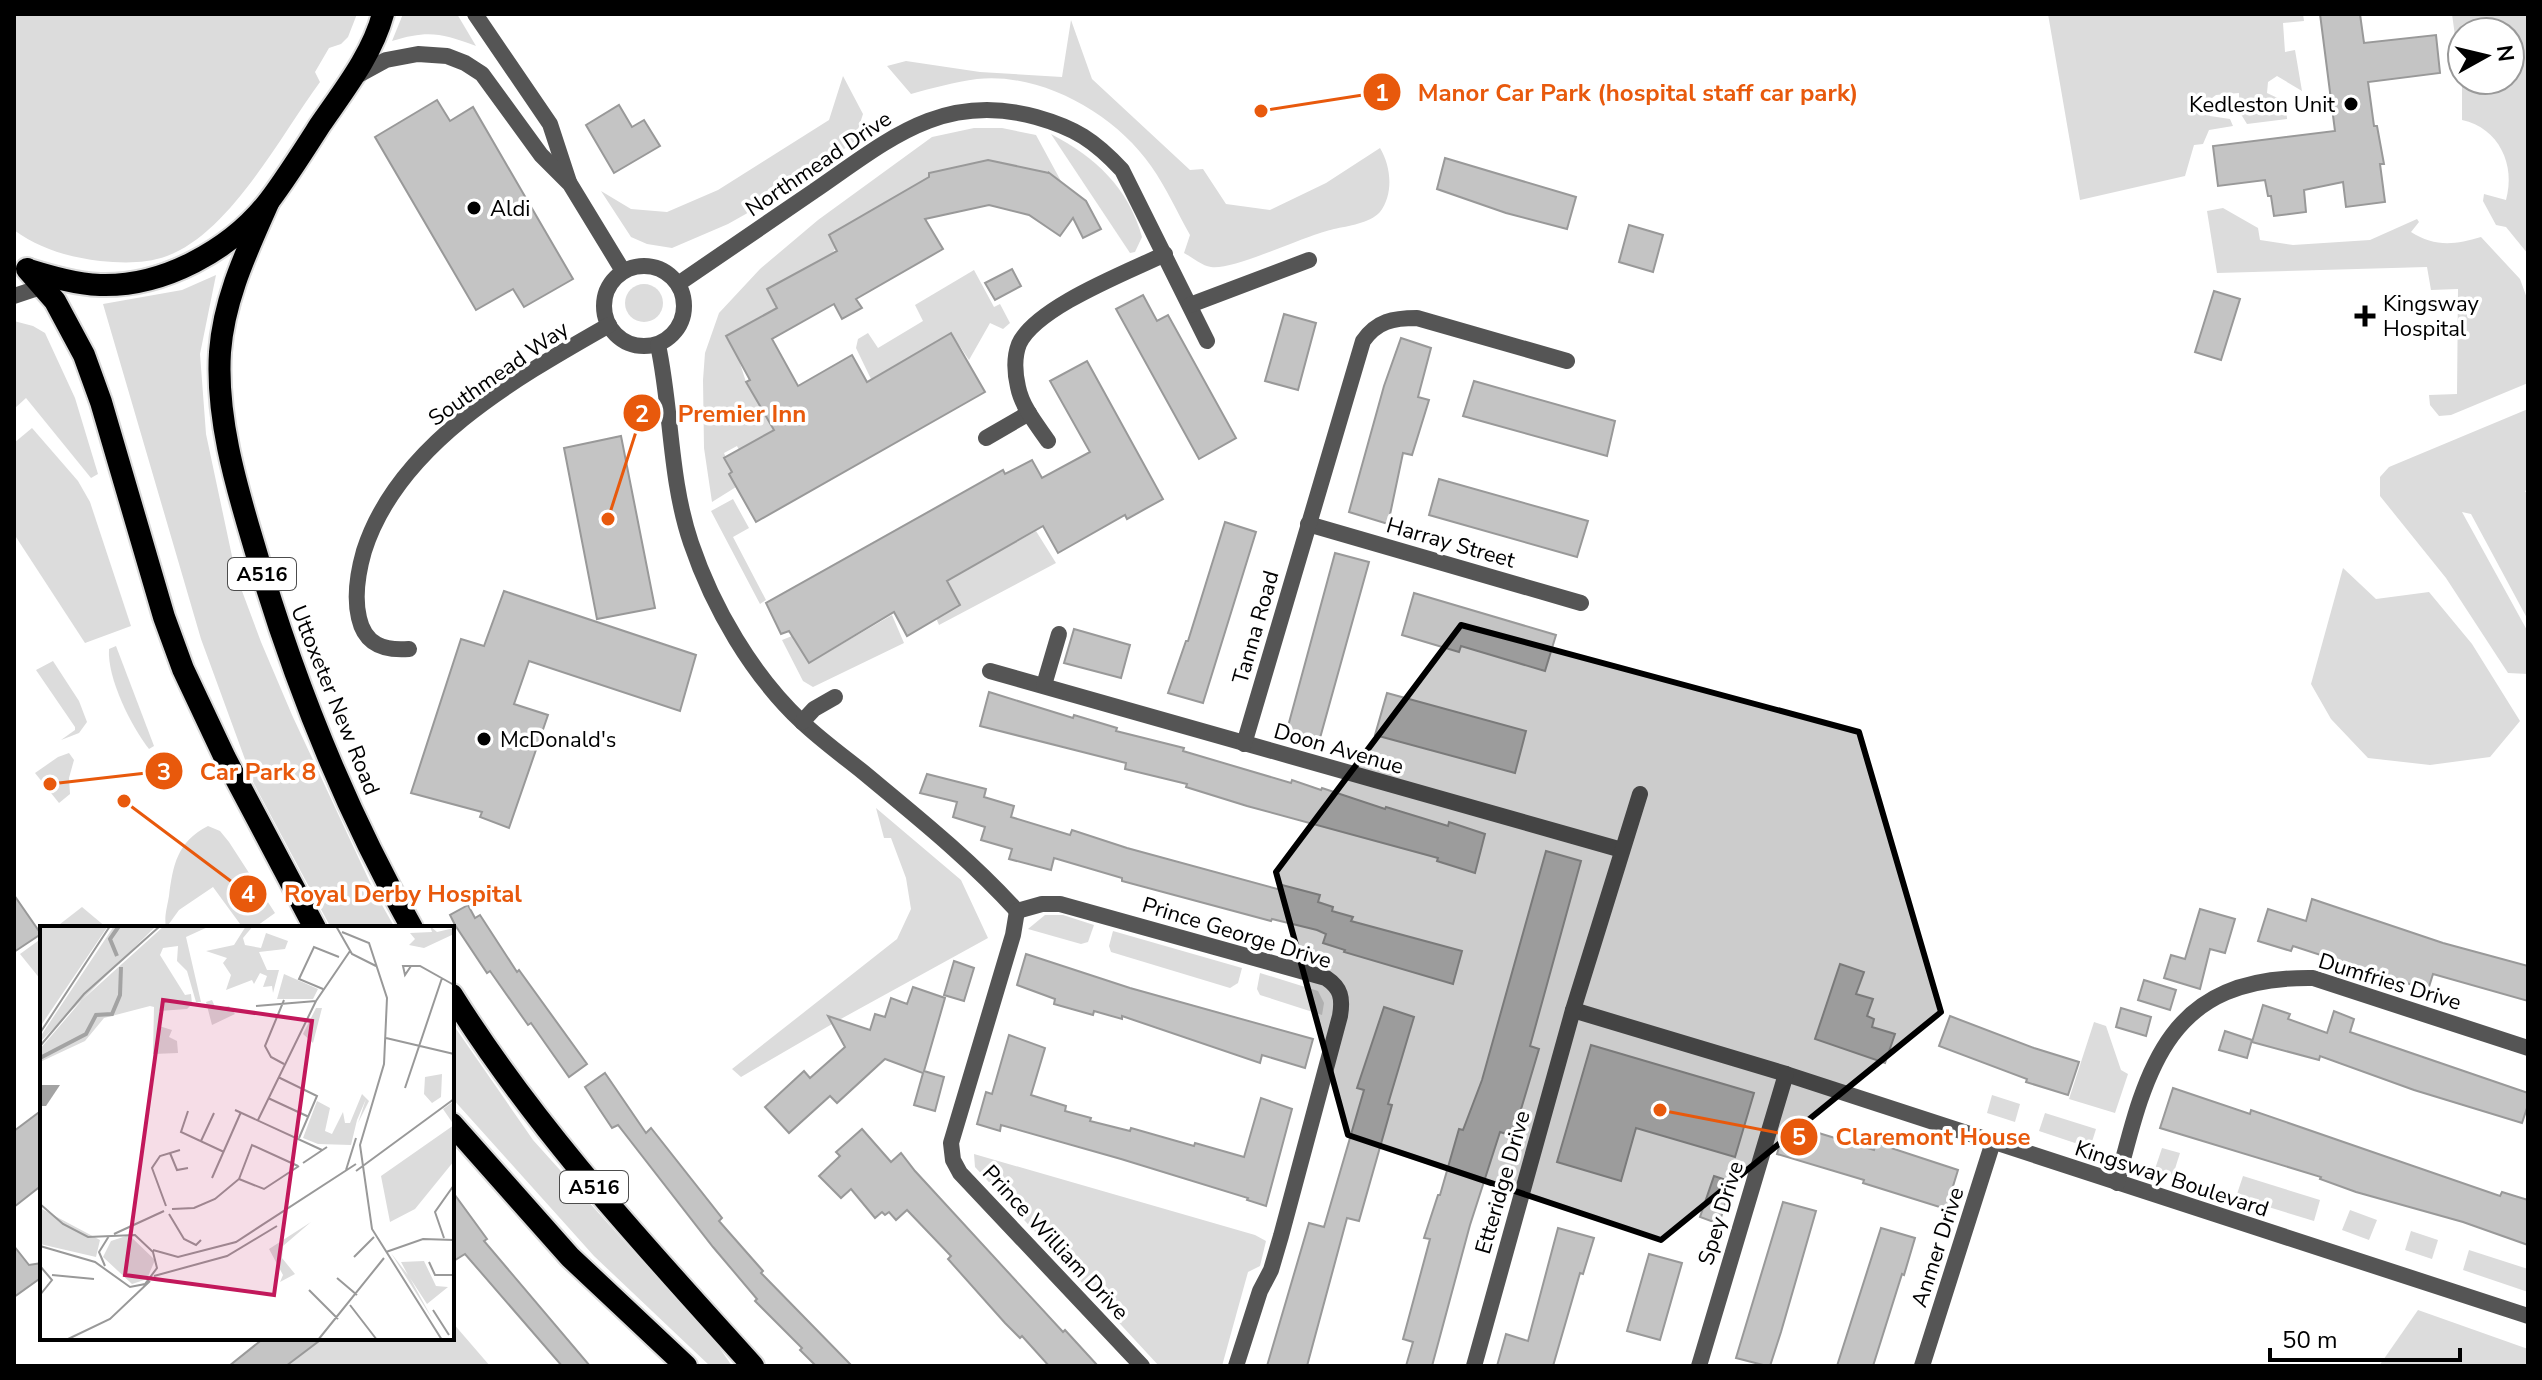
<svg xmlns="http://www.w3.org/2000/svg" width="2542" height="1380" font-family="'Nunito Sans',sans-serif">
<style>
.green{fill:#dcdcdc;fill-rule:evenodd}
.building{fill:#c4c4c4;stroke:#999;stroke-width:2}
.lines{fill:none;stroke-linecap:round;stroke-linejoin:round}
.trunk-casing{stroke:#dbdbdb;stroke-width:26}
.minor{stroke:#555;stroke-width:16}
.trunk{stroke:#000;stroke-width:22}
.marked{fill:#000;fill-opacity:0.2;stroke:#000;stroke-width:6;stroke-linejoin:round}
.poi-dot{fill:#000;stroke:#fff;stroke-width:3}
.labels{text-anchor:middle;stroke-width:7;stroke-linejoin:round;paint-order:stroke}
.shield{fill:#fff;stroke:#4c4c4c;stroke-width:2}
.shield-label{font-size:20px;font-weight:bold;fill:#000}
.poi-label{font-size:22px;fill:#000;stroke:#fff;text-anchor:start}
.street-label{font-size:22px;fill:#000;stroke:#fff}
.inset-river{fill:none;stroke:#a3a3a3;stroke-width:4}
.inset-road{fill:none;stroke:#999;stroke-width:2}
.view{fill:#c2185b;fill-opacity:0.15;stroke:#c2185b;stroke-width:4}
.inset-edge{fill:none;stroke:#000;stroke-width:4}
.leader{fill:none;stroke:#e8590c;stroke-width:3}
.callout-dot{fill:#e8590c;stroke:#fff;stroke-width:3}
.mark-label{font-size:24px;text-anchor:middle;font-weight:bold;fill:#fff}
.callout-label{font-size:24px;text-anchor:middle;font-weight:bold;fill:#e8590c;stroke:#fff;stroke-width:7;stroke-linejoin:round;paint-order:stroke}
</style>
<rect width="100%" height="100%" fill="#fff"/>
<g class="green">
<path d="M14,14H357L348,37L341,44L329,48L315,72L320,82C281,135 230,233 167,256C145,264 122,263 100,261C68,257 40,249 14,230Z"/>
<path d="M403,14H457L476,46C441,33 428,30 392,41Z"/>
<path d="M2048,14H2303L2304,21L2283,23L2285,52L2295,50L2302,91L2277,76L2268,82L2267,93L2286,102L2287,119L2247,124L2239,111V93L2216,95L2208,101L2207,109L2210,116L2230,119L2233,126L2209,130L2203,144L2194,145L2185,176L2080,200Z"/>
<path d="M2452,14H2528V254L2506,227L2496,225L2483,201L2484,194L2506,200C2516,165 2499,128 2462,120V87ZM2462,32H2510V80H2462Z"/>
<path d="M1071,20L1092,79L1190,170L1203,169L1226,204L1270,210L1326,183L1380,148C1391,166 1394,194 1380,212C1370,223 1348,226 1334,229C1306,235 1232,271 1211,267C1202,266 1192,257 1184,253L1190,235C1177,212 1166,187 1151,166C1115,114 1041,72 977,79C955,82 932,88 911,94L887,66L906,61L980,72L1062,77Z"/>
<path d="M843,76L863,114L854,142L774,198L728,224L672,248L647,244L631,237L601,191L631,209L667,212L718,190L829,120Z"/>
<path d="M974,128H1002L1036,135L1062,183L1051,174L988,160L929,173L939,215L908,189L829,235L836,248L831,254L767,289L777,308L738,357L746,382L786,423L739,450L737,446L724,453L732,472L729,474L736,487L712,502L704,448L703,380L705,353L719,313L760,269L818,220L932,137Z"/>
<path d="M1051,134C1095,157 1128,187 1142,237L1135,252L1130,253Z"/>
<path d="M2223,208L2258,228L2260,240L2293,245L2370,240L2417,219L2419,222L2411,232C2434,247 2455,245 2481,237L2520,279L2528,301V383L2451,415L2439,416L2430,405L2429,395L2457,394L2458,289L2431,290L2427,267L2217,273L2207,211Z"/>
<path d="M974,270L994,307L1000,304L1010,323L1003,329L990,323L969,360L951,333L871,379L856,348L858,339L868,333L878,348L923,321L915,305Z"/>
<path d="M216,275L200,354L206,434L236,575L261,642L292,715L374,891L395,928H331L254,784L201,639L103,304L182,290Z"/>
<circle cx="644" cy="303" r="19"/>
<path d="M14,321L33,326L45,333L75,398L98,474L91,478L26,398L14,409Z"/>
<path d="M2528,409V489L2525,491L2528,496V620L2471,514L2462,512L2528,632V674L2508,673L2446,578L2380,496V477L2389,467Z"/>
<path d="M32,428L78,481L90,502L131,626L85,643L14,534V443Z"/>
<path d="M733,499L749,528L733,537L766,600L760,604L711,511Z"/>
<path d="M1036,531L1056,563L939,625L936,618L960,605L940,568L957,575Z"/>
<path d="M2343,568L2376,599L2429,592L2472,644L2520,721L2490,757L2430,765L2368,758L2331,719L2311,684Z"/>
<path d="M892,615L904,643L813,687L803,681L782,640L792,636L809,663Z"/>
<path d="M116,646L154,746L149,749C131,726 107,678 109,649Z"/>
<path d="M53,661L79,701L87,722L79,733L61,740L75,730V727L36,670Z"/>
<path d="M69,753L74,760L69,778L70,794L59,803L35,773L58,757Z"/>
<path d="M876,808L961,880L988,938L839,1020L741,1077L732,1069L897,939L911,909L906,878L891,838H884Z"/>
<path d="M208,826L220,831L229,842L275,913L254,928H243L213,887L179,910L166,928C164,916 167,908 169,896C173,865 177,842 208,826Z"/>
<path d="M82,907L107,928H55Z"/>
<path d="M1045,915H1063L1094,925L1088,942L1081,944L1028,929Z"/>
<path d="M1113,931L1242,968L1238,983L1230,988L1111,952L1109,946Z"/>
<path d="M42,938V979L41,980L20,954Z"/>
<path d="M1260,973L1318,991L1324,1003L1322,1015L1260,995L1257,989Z"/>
<path d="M2094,1022L2106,1026L2121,1070L2128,1074L2115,1113L2069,1099Z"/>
<path d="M452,1023L533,1140L719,1347L732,1366H710L594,1256L452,1098Z"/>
<path d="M1992,1095L2020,1104L2015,1122L1987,1113Z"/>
<path d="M2045,1113L2096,1129L2090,1148L2039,1131Z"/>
<path d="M2162,1148L2180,1153L2173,1175L2155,1169Z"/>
<path d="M974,1154L1255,1235L1266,1241L1260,1266L1248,1272L1222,1366H1159L975,1167Z"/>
<path d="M2243,1176L2320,1200L2314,1221L2236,1197Z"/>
<path d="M2350,1210L2377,1220L2369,1240L2342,1230Z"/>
<path d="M2411,1231L2438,1240L2432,1259L2405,1250Z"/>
<path d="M2469,1250L2528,1269V1292L2463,1270Z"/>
<path d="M2418,1310L2528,1349V1366H2379Z"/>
<path d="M452,1322L490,1366H286L323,1338H452Z"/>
</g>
<g class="building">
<path d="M2320,14H2360L2364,43L2436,35L2440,73L2368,82L2374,126H2377L2384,164H2380L2385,202L2346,207L2343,182L2304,190L2306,212L2274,216L2271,196H2268L2265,180L2218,186L2213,146L2335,131Z"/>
<path d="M437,100L450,121L473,107L573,279L524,307L513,289L476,310L375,137Z"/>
<path d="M619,105L632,127L644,120L660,146L614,173L586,125Z"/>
<path d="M1445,158L1576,197L1567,229L1506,213L1437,189Z"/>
<path d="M988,160L1049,173L1048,172L1086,201L1101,229L1083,238L1073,218L1060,236L1029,215L989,205L925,219L943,249L856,299L862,308L842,319L834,304L772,339L798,386L852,355L867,382L951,333L985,392L756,522L729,474L732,472L724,458L774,430L746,382L750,380L726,336L777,308L767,289L837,251L829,235L929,177V173Z"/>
<path d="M1629,225L1663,235L1653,272L1619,262Z"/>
<path d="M1012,269L1021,286L995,300L985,283Z"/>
<path d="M2214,291L2240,299L2221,360L2195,352Z"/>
<path d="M1143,295L1157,321L1168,315L1236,438L1199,459L1116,309Z"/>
<path d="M1284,314L1316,323L1298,390L1265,381Z"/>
<path d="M1401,338L1431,348L1418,397L1429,400L1412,455L1403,453L1388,524L1349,512L1384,386Z"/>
<path d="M1087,361L1163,499L1127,519L1125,515L1058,553L1043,526L947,581L960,605L907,636L894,612L809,663L789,631L781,634L766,603L1003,470L1005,474L1032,460L1042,478L1090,452L1050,381Z"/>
<path d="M1474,381L1615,421L1607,456L1463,416Z"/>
<path d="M621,436L655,608L597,619L564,448Z"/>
<path d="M1439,479L1588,521L1577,557L1429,515Z"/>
<path d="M1225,522L1256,532L1203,703L1168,693L1186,641H1188Z"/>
<path d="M1335,553L1369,562L1320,738L1287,730Z"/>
<path d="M504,591L696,655L680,711L529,661L514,704L548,715L509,828L480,817L482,812L411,793L461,639L484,646Z"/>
<path d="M1414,593L1556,635L1545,671L1461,646L1459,652L1402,635Z"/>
<path d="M1074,629L1130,645L1121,678L1064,663Z"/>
<path d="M989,692L1073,718L1074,715L1117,728L1116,731L1184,748L1183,751L1291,783L1292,780L1321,790L1322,788L1385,809L1386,807L1448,826L1449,822L1485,834L1475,873L1437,861L1438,858L1247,806L1186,787L1187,784L1125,769L1126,763L980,726Z"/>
<path d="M1387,693L1526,731L1515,773L1375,735Z"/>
<path d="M927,774L986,789L984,797L1014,806L1011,817L1070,835L1072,830L1127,848L1281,890L1282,885L1320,895L1318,902L1333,907L1332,911L1353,917L1351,921L1462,951L1453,984L1344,952L1345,950L1323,943L1326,934L1317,930L1272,919L1271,921L1122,881V878L1054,858L1051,870L1009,859L1012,849L981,840L985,827L953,817L957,802L920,793Z"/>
<path d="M1546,851L1581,861L1530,1046L1539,1049L1513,1136L1500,1132L1470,1225L1432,1366H1406L1413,1342L1403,1339L1430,1239L1424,1238L1438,1195H1440L1459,1129L1463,1130L1482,1080Z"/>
<path d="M14,895L41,934L14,952Z"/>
<path d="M2312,899L2443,943L2528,966V1001L2433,974L2428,990L2293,946L2291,951L2258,941L2268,909L2306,921Z"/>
<path d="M468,905L475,918L480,915L517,972L519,970L587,1064L569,1077L531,1023L528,1025L490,971L487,973L455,925L450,915Z"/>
<path d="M2200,909L2235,919L2225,953L2210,949L2200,989L2164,978L2171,955L2185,959Z"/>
<path d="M1026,954L1130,988L1313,1039L1305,1068L1262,1055L1260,1063L1122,1016V1019L1094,1011L1093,1015L1054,1004L1055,999L1017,985Z"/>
<path d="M954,961L974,968L964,1001L944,995Z"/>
<path d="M1840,964L1864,972L1856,994L1873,999L1867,1016L1874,1019L1872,1027L1895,1034L1885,1063L1815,1039Z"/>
<path d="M2144,980L2176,990L2170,1010L2138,1000Z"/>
<path d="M913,987L945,998L924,1071L944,1077L935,1111L914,1105L923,1073L885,1059L837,1103L830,1096L789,1133L765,1107L804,1071L810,1078L845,1047L828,1016L870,1030L875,1014L885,1017L891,998L907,1004Z"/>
<path d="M2263,1005L2290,1014L2288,1019L2327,1033L2334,1011L2354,1019L2350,1032L2528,1093V1105L2522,1123L2414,1090L2320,1056L2319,1060L2252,1042Z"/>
<path d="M1384,1007L1414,1017L1388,1104L1392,1105L1359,1221L1347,1218L1307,1366H1267L1309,1223L1324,1227L1364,1090L1357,1088Z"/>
<path d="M2121,1008L2151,1017L2146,1036L2116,1027Z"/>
<path d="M1950,1016L2034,1048L2079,1062L2068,1095L2026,1082L2027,1079L1939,1046Z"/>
<path d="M2225,1031L2252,1040L2247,1058L2219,1050Z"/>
<path d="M1009,1035L1045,1048L1031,1095L1066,1106L1065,1111L1091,1118L1090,1121L1130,1131L1131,1128L1194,1146L1195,1143L1244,1157L1261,1098L1292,1109L1266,1206L1247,1200L1248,1198L1121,1159L1001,1125L1000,1131L977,1124L986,1092L992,1094Z"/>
<path d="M1591,1045L1754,1093L1735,1157L1636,1128L1621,1181L1557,1162Z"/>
<path d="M605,1073L646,1133L651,1128L722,1218L719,1221L763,1271L761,1273L852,1366H816L800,1350L802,1348L755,1301L757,1299L713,1247L618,1125L612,1128L598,1107L585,1087Z"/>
<path d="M2173,1088L2250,1114L2251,1110L2500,1196L2502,1192L2528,1200V1245L2463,1222L2356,1192L2320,1179L2321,1177L2160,1128Z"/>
<path d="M42,1110V1185L14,1207V1131Z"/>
<path d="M1786,1123L1874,1150L1876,1143L1958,1170L1946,1209L1863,1183L1864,1180L1777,1154Z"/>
<path d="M862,1129L891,1162L901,1153L915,1171L1063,1332L1065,1330L1098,1366H1049L1022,1336L1020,1338L1005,1323L948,1259L951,1256L907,1210L896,1220L889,1212L885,1215L882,1212L875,1218L851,1189L841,1198L819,1176L840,1156L836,1152Z"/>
<path d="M1714,1176L1732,1182L1719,1224L1700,1217Z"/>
<path d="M452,1191L487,1239L484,1241L590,1366H562L465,1254L452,1262Z"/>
<path d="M1783,1202L1816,1211L1781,1332L1770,1366H1767L1736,1358Z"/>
<path d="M1558,1228L1594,1238L1583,1274L1580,1273L1553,1366H1497L1506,1334L1528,1341Z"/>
<path d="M1881,1228L1915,1238L1904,1275L1902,1274L1873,1366H1837Z"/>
<path d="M14,1246L29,1265L42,1263V1277L14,1297Z"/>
<path d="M1649,1254L1682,1263L1660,1340L1627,1331Z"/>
<path d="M264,1338H323L286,1366H229Z"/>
</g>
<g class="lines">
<g class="trunk-casing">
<g id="trunk">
<path d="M268,203C247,251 224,298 220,352C216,416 235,482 253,542C292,677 343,806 412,928"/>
<path d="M27,269L55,301L84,355L101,402L164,617L183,669L225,758L315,928"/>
<path d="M29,270C52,277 76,284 100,285C163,287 231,250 269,201C287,177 304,150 320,125C344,90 372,55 383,14"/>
<path d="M452,995C537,1131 646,1247 753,1366"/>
<path d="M452,1124L570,1257L686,1366"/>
</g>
</g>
<g class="minor">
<path d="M475,14L550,124L569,182"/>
<path d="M353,78L386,60L418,54L447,56L465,63L482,74L541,155L570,184L623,271"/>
<circle cx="644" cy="306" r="40"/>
<path d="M678,284C724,253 769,222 814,191C887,141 942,91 1036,117C1075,128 1094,140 1122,170L1207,341"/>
<path d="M14,296L50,284"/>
<path d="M1190,305L1309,260"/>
<path d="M658,345C672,410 669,478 691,543C713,608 752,675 802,722C821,740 843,756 863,772C916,816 971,860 1017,911"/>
<path d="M986,438L1029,413"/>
<path d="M1048,441C1037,425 1022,407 1018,387C1015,374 1014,357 1019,344C1036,307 1128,272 1165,254"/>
<path d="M1308,524L1581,603"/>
<path d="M409,649C384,651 365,645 359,618C354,597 358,572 364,551C398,444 516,378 609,325"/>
<path d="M990,671L1622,850"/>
<path d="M1044,685L1059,634"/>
<path d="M802,722L814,709L835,697"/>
<path d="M1244,744L1363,341C1377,321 1393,318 1417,318L1567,361"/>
<path d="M1017,911L1042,904H1060L1326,978C1341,988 1343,998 1340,1016L1281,1236L1271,1270L1260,1291L1236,1366"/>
<path d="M1017,911L1013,935L951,1143L953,1160L960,1173L1142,1366"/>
<path d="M1573,1010L1786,1074L2528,1316"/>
<path d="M2117,1183C2147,1064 2169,976 2313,978L2528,1048"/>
<path d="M1474,1366L1573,1010L1640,794"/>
<path d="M1699,1366L1786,1074"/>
<path d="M1922,1366L1993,1142"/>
</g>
<use href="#trunk" class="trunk"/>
</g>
<path class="marked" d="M1461,625L1859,732L1941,1012L1661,1240L1348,1135L1276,872Z"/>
<g class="poi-dot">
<circle cx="2351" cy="104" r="8"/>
<circle cx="474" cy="208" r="8"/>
<path d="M2361 304h8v8h8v8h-8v8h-8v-8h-8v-8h8z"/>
<circle cx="484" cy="739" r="8"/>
</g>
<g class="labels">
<g class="shield">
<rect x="228" y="558" width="68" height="32" rx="6"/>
<rect x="560" y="1171" width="68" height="32" rx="6"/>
</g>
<g class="shield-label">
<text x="262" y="581">A516</text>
<text x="594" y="1194">A516</text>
</g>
<g class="poi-label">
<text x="2335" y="112" text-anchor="end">Kedleston Unit</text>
<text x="490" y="216">Aldi</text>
<text x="2383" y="311">Kingsway<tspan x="2383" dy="25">Hospital</tspan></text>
<text x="500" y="747">McDonald's</text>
</g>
<g class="street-label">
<text transform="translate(818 163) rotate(-34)" y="8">Northmead Drive</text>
<text transform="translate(498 373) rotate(-35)" y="8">Southmead Way</text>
<text transform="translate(1451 542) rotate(16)" y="8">Harray Street</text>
<text transform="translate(1255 627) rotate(-74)" y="8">Tanna Road</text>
<text transform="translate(336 700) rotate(68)" y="8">Uttoxeter New Road</text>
<text transform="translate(1339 748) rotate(16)" y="8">Doon Avenue</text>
<text transform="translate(1237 932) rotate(17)" y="8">Prince George Drive</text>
<text transform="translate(2390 981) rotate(17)" y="8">Dumfries Drive</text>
<text transform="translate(2172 1178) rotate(18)" y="8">Kingsway Boulevard</text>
<text transform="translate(1502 1182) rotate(-74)" y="8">Etteridge Drive</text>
<text transform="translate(1720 1213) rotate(-73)" y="8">Spey Drive</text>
<text transform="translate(1056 1242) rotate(47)" y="8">Prince William Drive</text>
<text transform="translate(1937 1247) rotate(-72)" y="8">Anmer Drive</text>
</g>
</g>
<g transform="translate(40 926)">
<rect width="414" height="414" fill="#fff"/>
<path d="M68,0L0,101V2H5L0,0ZM74,0H116L0,116V111ZM124,0H170L146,11L161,76H156L147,45L137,35L138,20L123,22L120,29L145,69L151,68L152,78L147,83L119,85V100L132,104L129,111L137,115L138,127L113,128L114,81L110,80L64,92L45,115L0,136V123L42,74ZM206,0H213L203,12L205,19L221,22L226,7L248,15L245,23L219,26L227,44H239L233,67L232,60L223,61L227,50L220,47L214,58L212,54L186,64L191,49L183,37L187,32L166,25L194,19ZM390,0L397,6L414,2V8L384,22L369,19L375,13L370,7L392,6ZM244,48L278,63L273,73H237ZM172,74L176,83L189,80L195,88L172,99L166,76ZM276,82H282L273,117L263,108ZM402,148L401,171L392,177L384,168L385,151ZM322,168L329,175L318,197L326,173L317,194L311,219L278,218L263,212L277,175L290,182L285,205L292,208L303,186L305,197H310ZM414,175V235L375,283L350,296L341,250L414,199L403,183ZM0,282L60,314L56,331L0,318ZM271,296L243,320L242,332L255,348L240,356L243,349L229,323ZM89,309L115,334L107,353L92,358L63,331L71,315ZM351,327L368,349L361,336L384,335L396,360L408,361L387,378L370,352L393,394Z" fill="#dcdcdc"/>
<path d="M0,159H20L6,180H0Z" fill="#a3a3a3"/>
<path class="inset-river" d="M77,30L70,13L79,0M0,132L46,108L56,89L72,88L80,69L81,41"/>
<path class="inset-road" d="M296,0L312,28L336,40M302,6L329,17L347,72L344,138L320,219L332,303L402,414M371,40L365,49L363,40H380L414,59M283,63L259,53L274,21L299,31M244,74L225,120L231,131L244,138M216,80L276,75M0,107L70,0M346,112L414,128M0,120L44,68L120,0M238,151L277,170L259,212M365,162L402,52M228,172L269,191M195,184L282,224M148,185L141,206L184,226M218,194L276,75L310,25M161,215L174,187M130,227L137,244L148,242M263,237L287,221M306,244L316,212M316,245L414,173M172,252L201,186M199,253L224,263L259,240M0,278L23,298L48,311L95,309L113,326L117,342L105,358L90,361L55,336L0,320M126,280L112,242L120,230L140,224M132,283L154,282L175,273L199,253L212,219L258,240M129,288L144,313L156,319L161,314M74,308L124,285M404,312L395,286L414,259M113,324L138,331L196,316L316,238M346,326L383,313L414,314M314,331L334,311M389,336L395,349H414M0,340L12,354L0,369M65,340L59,326L69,310M12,349L54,353M114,350L187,330L237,300M297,352L317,369M269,364L298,393M310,379L337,414M393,384L409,409M26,414L70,393L110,355M278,414L344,332"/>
<path class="view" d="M123,74L272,95L234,369L85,349Z"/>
<rect width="414" height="414" class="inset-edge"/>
</g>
<path class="leader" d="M1261 111L1382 92M608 519L642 413M50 784L164 771M124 801L248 894M1660 1110L1799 1137"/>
<g class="callout-dot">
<circle cx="1261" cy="111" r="8"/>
<circle cx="608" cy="519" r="8"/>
<circle cx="50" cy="784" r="8"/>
<circle cx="124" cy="801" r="8"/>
<circle cx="1660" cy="1110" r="8"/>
<circle cx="1382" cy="92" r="20"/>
<circle cx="642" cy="413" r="20"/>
<circle cx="164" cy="771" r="20"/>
<circle cx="248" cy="894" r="20"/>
<circle cx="1799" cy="1137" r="20"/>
</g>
<g class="mark-label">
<text x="1382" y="101">1</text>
<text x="642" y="422">2</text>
<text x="164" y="780">3</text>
<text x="248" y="902">4</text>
<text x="1799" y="1145">5</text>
</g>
<g class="callout-label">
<text x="1638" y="101">Manor Car Park (hospital staff car park)</text>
<text x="742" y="422">Premier Inn</text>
<text x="258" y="780">Car Park 8</text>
<text x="403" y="902">Royal Derby Hospital</text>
<text x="1933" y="1145">Claremont House</text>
</g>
<rect width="2542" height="1380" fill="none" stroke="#000000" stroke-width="32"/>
<g transform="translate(2486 56) rotate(82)"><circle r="38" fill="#ffffff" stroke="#999999" stroke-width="2"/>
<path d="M0-6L14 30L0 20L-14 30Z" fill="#000000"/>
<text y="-12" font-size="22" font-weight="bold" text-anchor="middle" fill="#000000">N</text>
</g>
<path d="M2270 1348v12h190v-12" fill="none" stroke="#000000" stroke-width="4"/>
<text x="2282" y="1348" font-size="24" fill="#000000" stroke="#ffffff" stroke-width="6" paint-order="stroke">50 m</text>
</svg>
